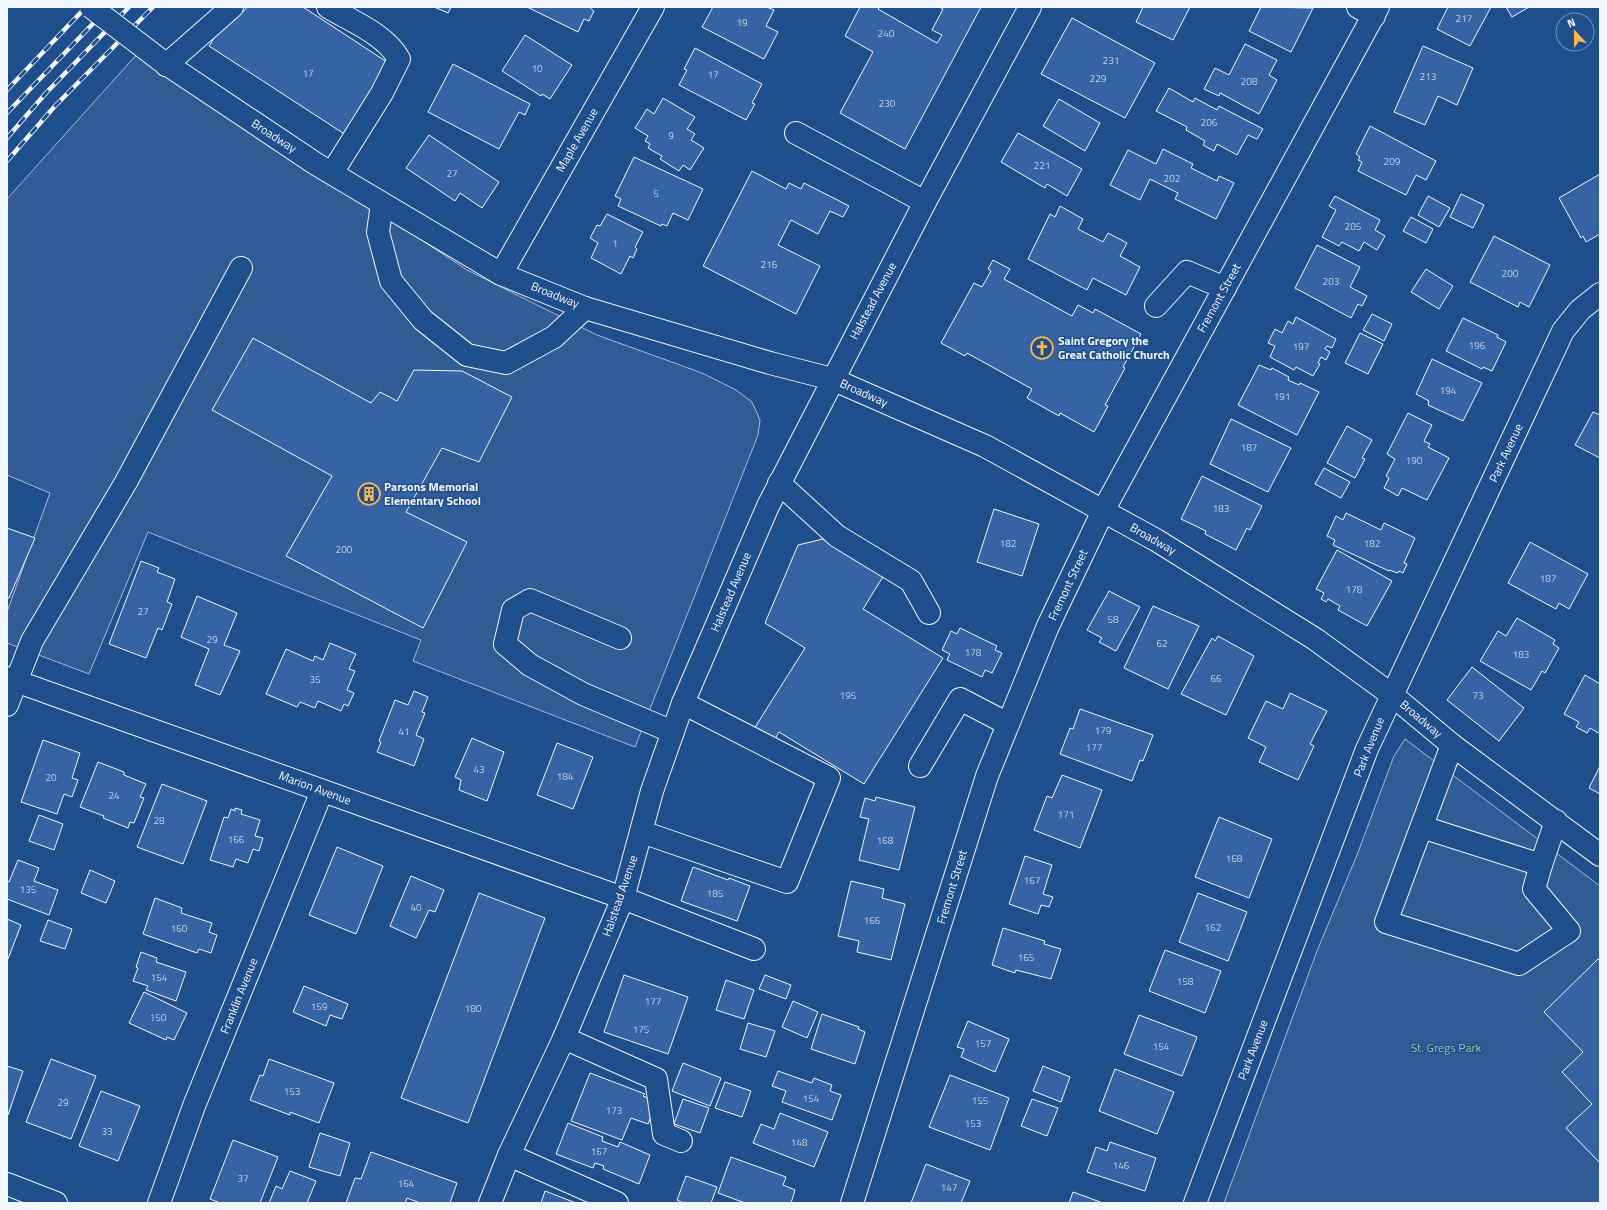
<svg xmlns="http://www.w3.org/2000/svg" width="1607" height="1210" font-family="'Titillium Web',sans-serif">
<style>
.built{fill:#305b95;stroke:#a8bbd7}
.building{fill:#3563a3;stroke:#f2f6ff}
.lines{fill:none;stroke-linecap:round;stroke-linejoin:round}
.minor-casing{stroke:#f2f6ff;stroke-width:24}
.minor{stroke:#1f4e8c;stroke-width:22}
.rail-casing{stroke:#f2f6ff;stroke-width:4.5}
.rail{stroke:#1f4e8c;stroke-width:3;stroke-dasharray:9;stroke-linecap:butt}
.minor-bridge-casing{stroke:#f2f6ff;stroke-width:24;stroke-linecap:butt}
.minor-bridge{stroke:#1f4e8c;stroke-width:22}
.labels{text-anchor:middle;stroke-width:3;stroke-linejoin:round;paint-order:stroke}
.number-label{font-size:10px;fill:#c3d1e8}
.street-label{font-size:12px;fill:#f2f6ff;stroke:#1f4e8c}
.poi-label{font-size:12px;font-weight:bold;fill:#f2f6ff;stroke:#1f4e8c;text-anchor:start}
.park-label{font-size:12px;fill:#97c8a6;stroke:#1f4e8c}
</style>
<rect width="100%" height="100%" fill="#1f4e8c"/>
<g class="built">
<path d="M138,53L467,270L597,335L702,373L736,390L752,402L760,420L758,435L635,747L413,661L421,640L148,532L89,674L7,643V612L50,493L7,475V199Z"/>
<path d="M1405,739L1600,886V1203H1224L1317,951L1357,855L1394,756Z"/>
</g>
<g class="building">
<path d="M247,7H303L393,66L349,137L209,46L223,24L237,9L243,12Z"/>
<path d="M434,7H451L448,13Z"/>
<path d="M527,7H591L590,8L594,11L589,21L584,19L578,32Z"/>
<path d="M713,7H767L774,10L766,26L778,32L764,59L702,27Z"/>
<path d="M860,7H880L878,9L937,43L942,35L932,30L943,9L939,7H981L905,149L840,113L873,52L845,36Z"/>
<path d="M1143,7H1190L1173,40L1136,22Z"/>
<path d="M1261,7L1313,8L1291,52L1249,31Z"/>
<path d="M1448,7H1491L1470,46L1437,29Z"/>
<path d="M1506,7H1529L1512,17Z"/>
<path d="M1072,18L1155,63L1125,118L1041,74Z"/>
<path d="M525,35L572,65L550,99L542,94L541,96L502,71Z"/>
<path d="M1245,44L1277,60L1269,75L1277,80L1259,114L1220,93L1219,96L1204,89L1215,68L1229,75Z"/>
<path d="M1423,46L1473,68L1457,105L1438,96L1425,125L1394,112Z"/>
<path d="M695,48L762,84L752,103L755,104L746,120L679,85L687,70L684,69Z"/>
<path d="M453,64L530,104L525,115L519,112L499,149L428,112Z"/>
<path d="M1169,88L1193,102L1195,98L1217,110L1219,106L1263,129L1257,139L1248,135L1237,155L1217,144L1214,151L1203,145L1205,141L1186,130L1187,127L1156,111Z"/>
<path d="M663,98L695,117L687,129L695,134L691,140L704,148L690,170L683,165L679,171L660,159L662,156L648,148L650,144L645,141L648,136L635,128L647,109L654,114Z"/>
<path d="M1059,99L1100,123L1085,151L1043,126Z"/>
<path d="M1370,126L1436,161L1426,180L1416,175L1406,195L1358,171L1362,162L1358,160L1360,157L1356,154Z"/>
<path d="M1018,133L1082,169L1067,196L1047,184L1045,188L1001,162Z"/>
<path d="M429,135L499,182L482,208L460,193L455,201L406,168Z"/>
<path d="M1163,149L1193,164L1191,168L1217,181L1219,176L1234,183L1216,219L1175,199L1178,193L1150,179L1140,200L1110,185L1128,150L1156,164Z"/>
<path d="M634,157L703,189L688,220L673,213L667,226L662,224L661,226L618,206L621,199L615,196Z"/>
<path d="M752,171L786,189L789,183L801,189L804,183L849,206L843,217L830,211L818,234L791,220L778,245L820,266L796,314L703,266Z"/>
<path d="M1600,174V234L1586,242L1583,236L1581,238L1559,198Z"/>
<path d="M1461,194L1484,205L1473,228L1450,217Z"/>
<path d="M1335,196L1380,220L1375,230L1385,236L1377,250L1364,242L1359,251L1342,242L1339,246L1322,237L1336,210L1329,206Z"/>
<path d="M1428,196L1450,208L1439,227L1418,215Z"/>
<path d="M1060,206L1083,219L1078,229L1103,242L1108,233L1127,243L1120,256L1140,267L1126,295L1093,278L1087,290L1028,259L1050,214L1055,217Z"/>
<path d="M607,214L643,232L635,247L637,249L633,258L630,256L621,274L591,258L598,243L590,238L597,225L600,226Z"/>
<path d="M1411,217L1433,229L1426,243L1403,231Z"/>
<path d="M1494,236L1550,265L1529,307L1520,302L1518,307L1470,282Z"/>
<path d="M1317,245L1360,267L1350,287L1367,296L1362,306L1358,304L1351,318L1295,288Z"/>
<path d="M993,260L1010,269L1004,279L1072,316L1078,305L1093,313L1095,309L1141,334L1123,367L1125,368L1105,405L1108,406L1094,432L1060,413L1059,416L1027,398L1032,389L967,353L965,356L941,343L974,283L982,287L991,271L988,269Z"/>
<path d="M1426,269L1453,286L1439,309L1411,292Z"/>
<path d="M1372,314L1392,324L1384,341L1363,330Z"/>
<path d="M1296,317L1336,339L1332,348L1327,346L1325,349L1330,352L1326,360L1321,357L1318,363L1320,364L1313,376L1296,367L1294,370L1270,357L1275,346L1268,343L1275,329L1282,333L1288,321L1293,324Z"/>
<path d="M1463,318L1498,335L1497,337L1506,342L1492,371L1483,367L1482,369L1446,351Z"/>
<path d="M1360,333L1383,344L1368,374L1345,363Z"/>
<path d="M253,338L371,403L380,392L397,401L414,370L462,371L512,397L479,462L442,448L406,512L467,542L423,628L286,556L332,476L212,410Z"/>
<path d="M1432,359L1482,383L1463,421L1428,405L1429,401L1416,394Z"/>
<path d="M1259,365L1271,370L1272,368L1289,377L1288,380L1299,385L1300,383L1319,392L1297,435L1238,405Z"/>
<path d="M1593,412L1600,415V458L1575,445Z"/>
<path d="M1408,413L1432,425L1424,441L1430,444L1428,447L1449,458L1427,500L1402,488L1398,496L1384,488L1389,478L1386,476L1395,459L1387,454Z"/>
<path d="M1231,419L1291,448L1268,492L1210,464Z"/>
<path d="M1347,426L1372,440L1362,458L1365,459L1355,478L1327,463Z"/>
<path d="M1324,468L1350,482L1341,498L1315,484Z"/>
<path d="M1202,476L1262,506L1250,530L1247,528L1236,550L1205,534L1206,531L1181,519Z"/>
<path d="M994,509L1039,524L1022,576L977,562Z"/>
<path d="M1346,513L1381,530L1384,523L1415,538L1404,563L1407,564L1403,573L1399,571L1398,573L1389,570V571L1333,545L1335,540L1327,536L1336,516L1343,520Z"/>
<path d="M7,528L35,538L9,598H7Z"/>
<path d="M823,539L884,575L863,609L943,658L864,784L779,732L772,744L752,732L805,648L765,623L798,545Z"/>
<path d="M1530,542L1588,574L1569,609L1559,603L1556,609L1508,583Z"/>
<path d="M1337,550L1392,581L1367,626L1338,610L1340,606L1328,599L1326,602L1321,599L1324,593L1316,589Z"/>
<path d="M141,561L159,568L157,572L175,579L167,602L172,604L162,630L158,628L146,658L109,644Z"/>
<path d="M1109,591L1140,607L1116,651L1099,642L1102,638L1087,630Z"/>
<path d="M197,596L237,613L224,645L240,651L220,695L195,685L209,649L181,637Z"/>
<path d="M1153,606L1199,626L1168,689L1124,668Z"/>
<path d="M1517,618L1555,640L1553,644L1559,648L1545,673L1542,671L1531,690L1480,661L1498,631L1506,636Z"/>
<path d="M960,628L997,646L995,650L1002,653L992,673L985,670L982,677L947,660L950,654L942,650L951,631L957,634Z"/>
<path d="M1218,636L1254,656L1226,715L1181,694L1212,638L1215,641Z"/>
<path d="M330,643L356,654L349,669L355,671L347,690L354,693L348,706L344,704L341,711L318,701L315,708L300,702L297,707L266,694L286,649L313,661L315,656L323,660Z"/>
<path d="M1472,667L1524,708L1499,741L1447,700Z"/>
<path d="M1585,675L1600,684V734L1590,728L1587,733L1576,727L1579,722L1564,714Z"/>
<path d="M414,691L428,697L422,712L425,713L416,735L424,739L414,766L377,752L381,742L379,741L395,700L408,705Z"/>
<path d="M1290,693L1327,711L1310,744L1314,746L1298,780L1259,762L1266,747L1248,738L1266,701L1283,709Z"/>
<path d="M1080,709L1153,735L1143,761L1140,760L1132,781L1060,754L1070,728L1073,729Z"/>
<path d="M472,738L504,752L487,801L459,790L461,780L455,777Z"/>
<path d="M43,740L80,753L72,778L78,780L72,797L64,794L57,814L21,802Z"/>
<path d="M557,743L593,757L573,809L537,795Z"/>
<path d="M98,762L124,772V775L146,784L140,797L144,798L134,823L130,822L128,828L103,818L104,816L80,807Z"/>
<path d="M1600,766V794L1589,788Z"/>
<path d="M1062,775L1102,790L1080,848L1034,830L1047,796L1052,798Z"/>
<path d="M162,784L207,801L183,864L137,847Z"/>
<path d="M876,797L915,807L899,870L859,860L869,819L860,817L865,798L875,801Z"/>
<path d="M235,808L242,810L241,814L260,820L255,836L263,838L259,851L253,849L248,863L236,859L233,867L210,860L224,817L228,818L231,809L235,811Z"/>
<path d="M39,815L63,824L54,850L29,841Z"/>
<path d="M1219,817L1272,839L1249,898L1195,877Z"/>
<path d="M337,847L383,866L356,934L309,915Z"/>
<path d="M1025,856L1052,865L1043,894L1053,897L1049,907L1041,905L1038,914L1009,904Z"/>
<path d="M18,860L39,868L34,881L58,890L49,915L7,899V881L9,882Z"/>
<path d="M693,867L728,880L729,878L750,886L737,921L681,901Z"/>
<path d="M90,870L115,881L106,903L81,893Z"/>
<path d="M411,876L444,890L435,912L429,910L416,938L390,926Z"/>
<path d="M851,881L884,889L882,898L905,904L891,960L857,952L859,941L838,936Z"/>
<path d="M479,893L545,918L468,1123L401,1098Z"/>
<path d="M1198,893L1247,912L1228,961L1179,942Z"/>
<path d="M155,898L182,908L181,913L212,923L209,932L217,935L211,953L199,949L197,953L143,934Z"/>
<path d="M7,919L21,925L8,959H7Z"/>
<path d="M48,920L72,929L65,949L40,941Z"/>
<path d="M1003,928L1045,941L1044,944L1061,949L1051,979L1016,970L1015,973L992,965Z"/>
<path d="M1165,950L1221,971L1205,1013L1149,991Z"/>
<path d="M141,952L157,958L156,962L186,972L176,1001L146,990L148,986L133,981L138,968L136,967Z"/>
<path d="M1598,959L1600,961V1163L1566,1128L1592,1104L1562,1072L1583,1052L1544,1012Z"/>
<path d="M624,975L688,997L668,1054L604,1032Z"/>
<path d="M765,975L791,985L786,999L759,989Z"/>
<path d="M726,980L754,990L744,1019L716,1010Z"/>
<path d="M304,986L348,1004L342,1019L330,1015L326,1026L293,1012Z"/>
<path d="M144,992L187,1013L174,1040L167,1037L166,1040L129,1023Z"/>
<path d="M793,1001L818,1012L807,1038L782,1027Z"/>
<path d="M822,1014L859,1027L858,1029L865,1032L855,1064L811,1049Z"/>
<path d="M1139,1015L1197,1037L1182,1076L1124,1054Z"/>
<path d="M968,1021L1009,1039L995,1072L961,1057L964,1049L957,1047Z"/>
<path d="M748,1023L775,1031L766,1057L740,1049Z"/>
<path d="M51,1059L96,1076L71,1139L26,1122Z"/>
<path d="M269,1059L334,1083L319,1123L290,1112V1115L250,1100L260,1075L263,1076Z"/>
<path d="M683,1063L721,1078L710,1106L672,1091Z"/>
<path d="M7,1066L23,1071L8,1115L7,1114Z"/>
<path d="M1043,1066L1070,1077L1061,1102L1033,1091Z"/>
<path d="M1115,1069L1174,1092L1157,1134L1099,1111Z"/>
<path d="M778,1071L812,1083L814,1078L832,1085L830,1091L841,1095L832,1120L782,1102L786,1091L772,1086Z"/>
<path d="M590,1073L645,1094L643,1096L657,1102L648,1124L631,1118L622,1140L571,1121Z"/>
<path d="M950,1075L1009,1098L990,1150L929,1127Z"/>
<path d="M725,1082L751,1091L742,1117L715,1108Z"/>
<path d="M101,1091L140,1106L118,1161L79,1146Z"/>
<path d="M683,1099L709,1108L700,1133L674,1124Z"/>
<path d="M1032,1099L1058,1108L1047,1136L1021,1126Z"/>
<path d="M780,1113L828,1132L814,1167L753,1143L761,1124L774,1129Z"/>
<path d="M568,1123L603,1137L602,1141L618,1147L620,1142L650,1155L639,1184L603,1169L604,1166L595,1163L593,1168L556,1154Z"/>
<path d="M320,1133L350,1143L340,1176L309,1167Z"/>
<path d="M233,1140L278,1157L260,1203H220L210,1199Z"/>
<path d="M1110,1142L1156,1158L1145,1191L1087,1172L1096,1147L1107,1151Z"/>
<path d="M371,1152L457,1183L450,1203H420L407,1198L405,1203H346L355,1178L361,1179Z"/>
<path d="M731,1157L786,1177L783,1185L795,1190L791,1203H745L718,1193Z"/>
<path d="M926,1164L970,1181L961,1203H911Z"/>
<path d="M290,1171L316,1181L307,1203H269L276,1186L282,1189Z"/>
<path d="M686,1176L717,1187L711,1203H683L677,1200Z"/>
<path d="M545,1191L576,1203H541Z"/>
<path d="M1073,1192L1103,1203H1069Z"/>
</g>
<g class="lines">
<g class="minor-casing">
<g id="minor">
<path d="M328,7C351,21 385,34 399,59L382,93L332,173"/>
<path d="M1358,7L1374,16"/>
<path d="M159,59L316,164L501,274L585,308L770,363L832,379L985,446L1156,540L1315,639L1392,695L1452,745L1600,855"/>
<path d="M166,65L232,7"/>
<path d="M796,133L925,202"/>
<path d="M382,204L378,232L391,281L423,320L467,355L506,363L554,337L585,308"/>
<path d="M501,274L653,7"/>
<path d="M1156,306L1187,272L1225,288"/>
<path d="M779,483L837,536L911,581L929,613"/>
<path d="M620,638L530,600L513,610L505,644L530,665L583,694L673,732"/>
<path d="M7,678L623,898L754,949"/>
<path d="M7,705L32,641L126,482L241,268"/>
<path d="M1452,745L1386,922L1519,964L1569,931L1534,889L1541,865L1556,821"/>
<path d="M920,766L960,699L1008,724"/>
<path d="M1422,827L1541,865"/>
<path d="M642,832L787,882L829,778L683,703"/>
<path d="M564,1038L656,1079L664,1134L681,1141"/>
<path d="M509,1155L617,1203"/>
<path d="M7,1184L56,1203"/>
<path d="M159,1203L194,1106L322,791"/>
<path d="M490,1203L509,1155L564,1038L623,898L652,791L683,703L768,506L925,202L1030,7"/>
<path d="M852,1203L987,776L1048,626L1103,511L1378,7"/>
<path d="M1195,1203L1367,749L1563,331L1580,310L1600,294"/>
</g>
</g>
<use href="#minor" class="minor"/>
<g class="rail-casing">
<g id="rail">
<path d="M7,90L86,7"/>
<path d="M7,113L109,7"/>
<path d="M7,138L46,93L129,7"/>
<path d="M7,161L55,106L153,7"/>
</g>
</g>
<use href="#rail" class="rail"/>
<g class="minor-bridge-casing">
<path id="minor-bridge" d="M91,7L159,59"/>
</g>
<use href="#minor-bridge" class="minor-bridge"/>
</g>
<defs>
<g id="church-ring" transform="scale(1.15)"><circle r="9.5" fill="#1f4e8c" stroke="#ffb74d" stroke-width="1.5"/><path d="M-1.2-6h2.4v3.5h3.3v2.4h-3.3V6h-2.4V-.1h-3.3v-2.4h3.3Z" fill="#ffb74d"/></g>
<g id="building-ring" transform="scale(1.15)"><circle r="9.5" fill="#1f4e8c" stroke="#ffb74d" stroke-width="1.5"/><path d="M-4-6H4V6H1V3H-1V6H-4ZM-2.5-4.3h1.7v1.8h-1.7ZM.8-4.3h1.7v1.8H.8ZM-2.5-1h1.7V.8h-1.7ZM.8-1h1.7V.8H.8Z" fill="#ffb74d"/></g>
</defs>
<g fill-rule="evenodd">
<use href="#church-ring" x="1042" y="348"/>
<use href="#building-ring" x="369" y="494"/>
</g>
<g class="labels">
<g class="number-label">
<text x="1464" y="22">217</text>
<text x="742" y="26">19</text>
<text x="886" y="37">240</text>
<text x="1111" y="64">231</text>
<text x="537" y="72">10</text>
<text x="308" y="77">17</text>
<text x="713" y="78">17</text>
<text x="1428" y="80">213</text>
<text x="1098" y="82">229</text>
<text x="1249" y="85">208</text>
<text x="887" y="107">230</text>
<text x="1209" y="126">206</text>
<text x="671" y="139">9</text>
<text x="1392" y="165">209</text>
<text x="1042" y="169">221</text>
<text x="452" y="177">27</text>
<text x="1172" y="182">202</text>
<text x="656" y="197">5</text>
<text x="1353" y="230">205</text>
<text x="615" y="247">1</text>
<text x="769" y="268">216</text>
<text x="1510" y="277">200</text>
<text x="1331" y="285">203</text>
<text x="1477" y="349">196</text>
<text x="1301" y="350">197</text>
<text x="1448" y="394">194</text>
<text x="1282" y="400">191</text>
<text x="1249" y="451">187</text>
<text x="1414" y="464">190</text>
<text x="1221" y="512">183</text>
<text x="1008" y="547">182</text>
<text x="1372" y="547">182</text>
<text x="344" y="553">200</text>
<text x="1548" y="582">187</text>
<text x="1354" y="593">178</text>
<text x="143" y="615">27</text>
<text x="1113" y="623">58</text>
<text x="212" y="643">29</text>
<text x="1162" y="647">62</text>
<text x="973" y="656">178</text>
<text x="1521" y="658">183</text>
<text x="1216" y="682">66</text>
<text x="315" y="683">35</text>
<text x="848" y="699">195</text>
<text x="1478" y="699">73</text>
<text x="1103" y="734">179</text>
<text x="404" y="735">41</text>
<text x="1094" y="751">177</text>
<text x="479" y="773">43</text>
<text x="565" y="780">184</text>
<text x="51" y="781">20</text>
<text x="114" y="799">24</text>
<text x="1066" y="818">171</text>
<text x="159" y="824">28</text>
<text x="236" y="843">166</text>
<text x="885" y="844">168</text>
<text x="1234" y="862">168</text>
<text x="1032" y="884">167</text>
<text x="28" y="893">135</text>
<text x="715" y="897">185</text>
<text x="416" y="911">40</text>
<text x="872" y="924">166</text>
<text x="1213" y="931">162</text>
<text x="179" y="932">160</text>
<text x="1026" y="961">165</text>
<text x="159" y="981">154</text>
<text x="1185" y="985">158</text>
<text x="653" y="1005">177</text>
<text x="319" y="1010">159</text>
<text x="473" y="1012">180</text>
<text x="158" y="1021">150</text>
<text x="641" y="1033">175</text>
<text x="983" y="1047">157</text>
<text x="1161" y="1050">154</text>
<text x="292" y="1095">153</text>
<text x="811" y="1102">154</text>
<text x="980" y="1104">155</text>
<text x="63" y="1106">29</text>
<text x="614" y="1114">173</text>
<text x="973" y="1127">153</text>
<text x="107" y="1135">33</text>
<text x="799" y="1146">148</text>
<text x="599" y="1155">167</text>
<text x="1121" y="1169">146</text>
<text x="243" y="1182">37</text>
<text x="406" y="1187">164</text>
<text x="949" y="1191">147</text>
</g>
<g class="street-label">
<text transform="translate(274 136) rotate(33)" y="4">Broadway</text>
<text transform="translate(577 140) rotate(-60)" y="4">Maple Avenue</text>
<text transform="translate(555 295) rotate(22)" y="4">Broadway</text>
<text transform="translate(1219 298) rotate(-61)" y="4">Fremont Street</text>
<text transform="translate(873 301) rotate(-62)" y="4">Halstead Avenue</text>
<text transform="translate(864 393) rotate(24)" y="4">Broadway</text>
<text transform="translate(1506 453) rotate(-65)" y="4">Park Avenue</text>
<text transform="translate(1153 539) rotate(30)" y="4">Broadway</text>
<text transform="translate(1068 585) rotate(-65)" y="4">Fremont Street</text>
<text transform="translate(731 592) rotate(-67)" y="4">Halstead Avenue</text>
<text transform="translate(1421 719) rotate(40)" y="4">Broadway</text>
<text transform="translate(1369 747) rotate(-68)" y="4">Park Avenue</text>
<text transform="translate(315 788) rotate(20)" y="4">Marion Avenue</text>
<text transform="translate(952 887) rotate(-73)" y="4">Fremont Street</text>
<text transform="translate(620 896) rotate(-71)" y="4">Halstead Avenue</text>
<text transform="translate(239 996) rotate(-68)" y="4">Franklin Avenue</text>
<text transform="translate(1253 1050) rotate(-69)" y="4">Park Avenue</text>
</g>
<g class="poi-label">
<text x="1058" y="345">Saint Gregory the<tspan x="1058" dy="14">Great Catholic Church</tspan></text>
<text x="384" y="491">Parsons Memorial<tspan x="384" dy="14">Elementary School</tspan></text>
</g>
<g class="park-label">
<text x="1446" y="1052">St. Gregs Park</text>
</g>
</g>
<rect width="1607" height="1210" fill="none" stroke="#f2f6ff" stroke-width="16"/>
<g transform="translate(1575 32) rotate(338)"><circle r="19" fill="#1f4e8c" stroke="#7391ba"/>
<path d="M0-3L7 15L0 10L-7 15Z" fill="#ffb74d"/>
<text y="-6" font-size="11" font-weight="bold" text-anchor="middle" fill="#f2f6ff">N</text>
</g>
</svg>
